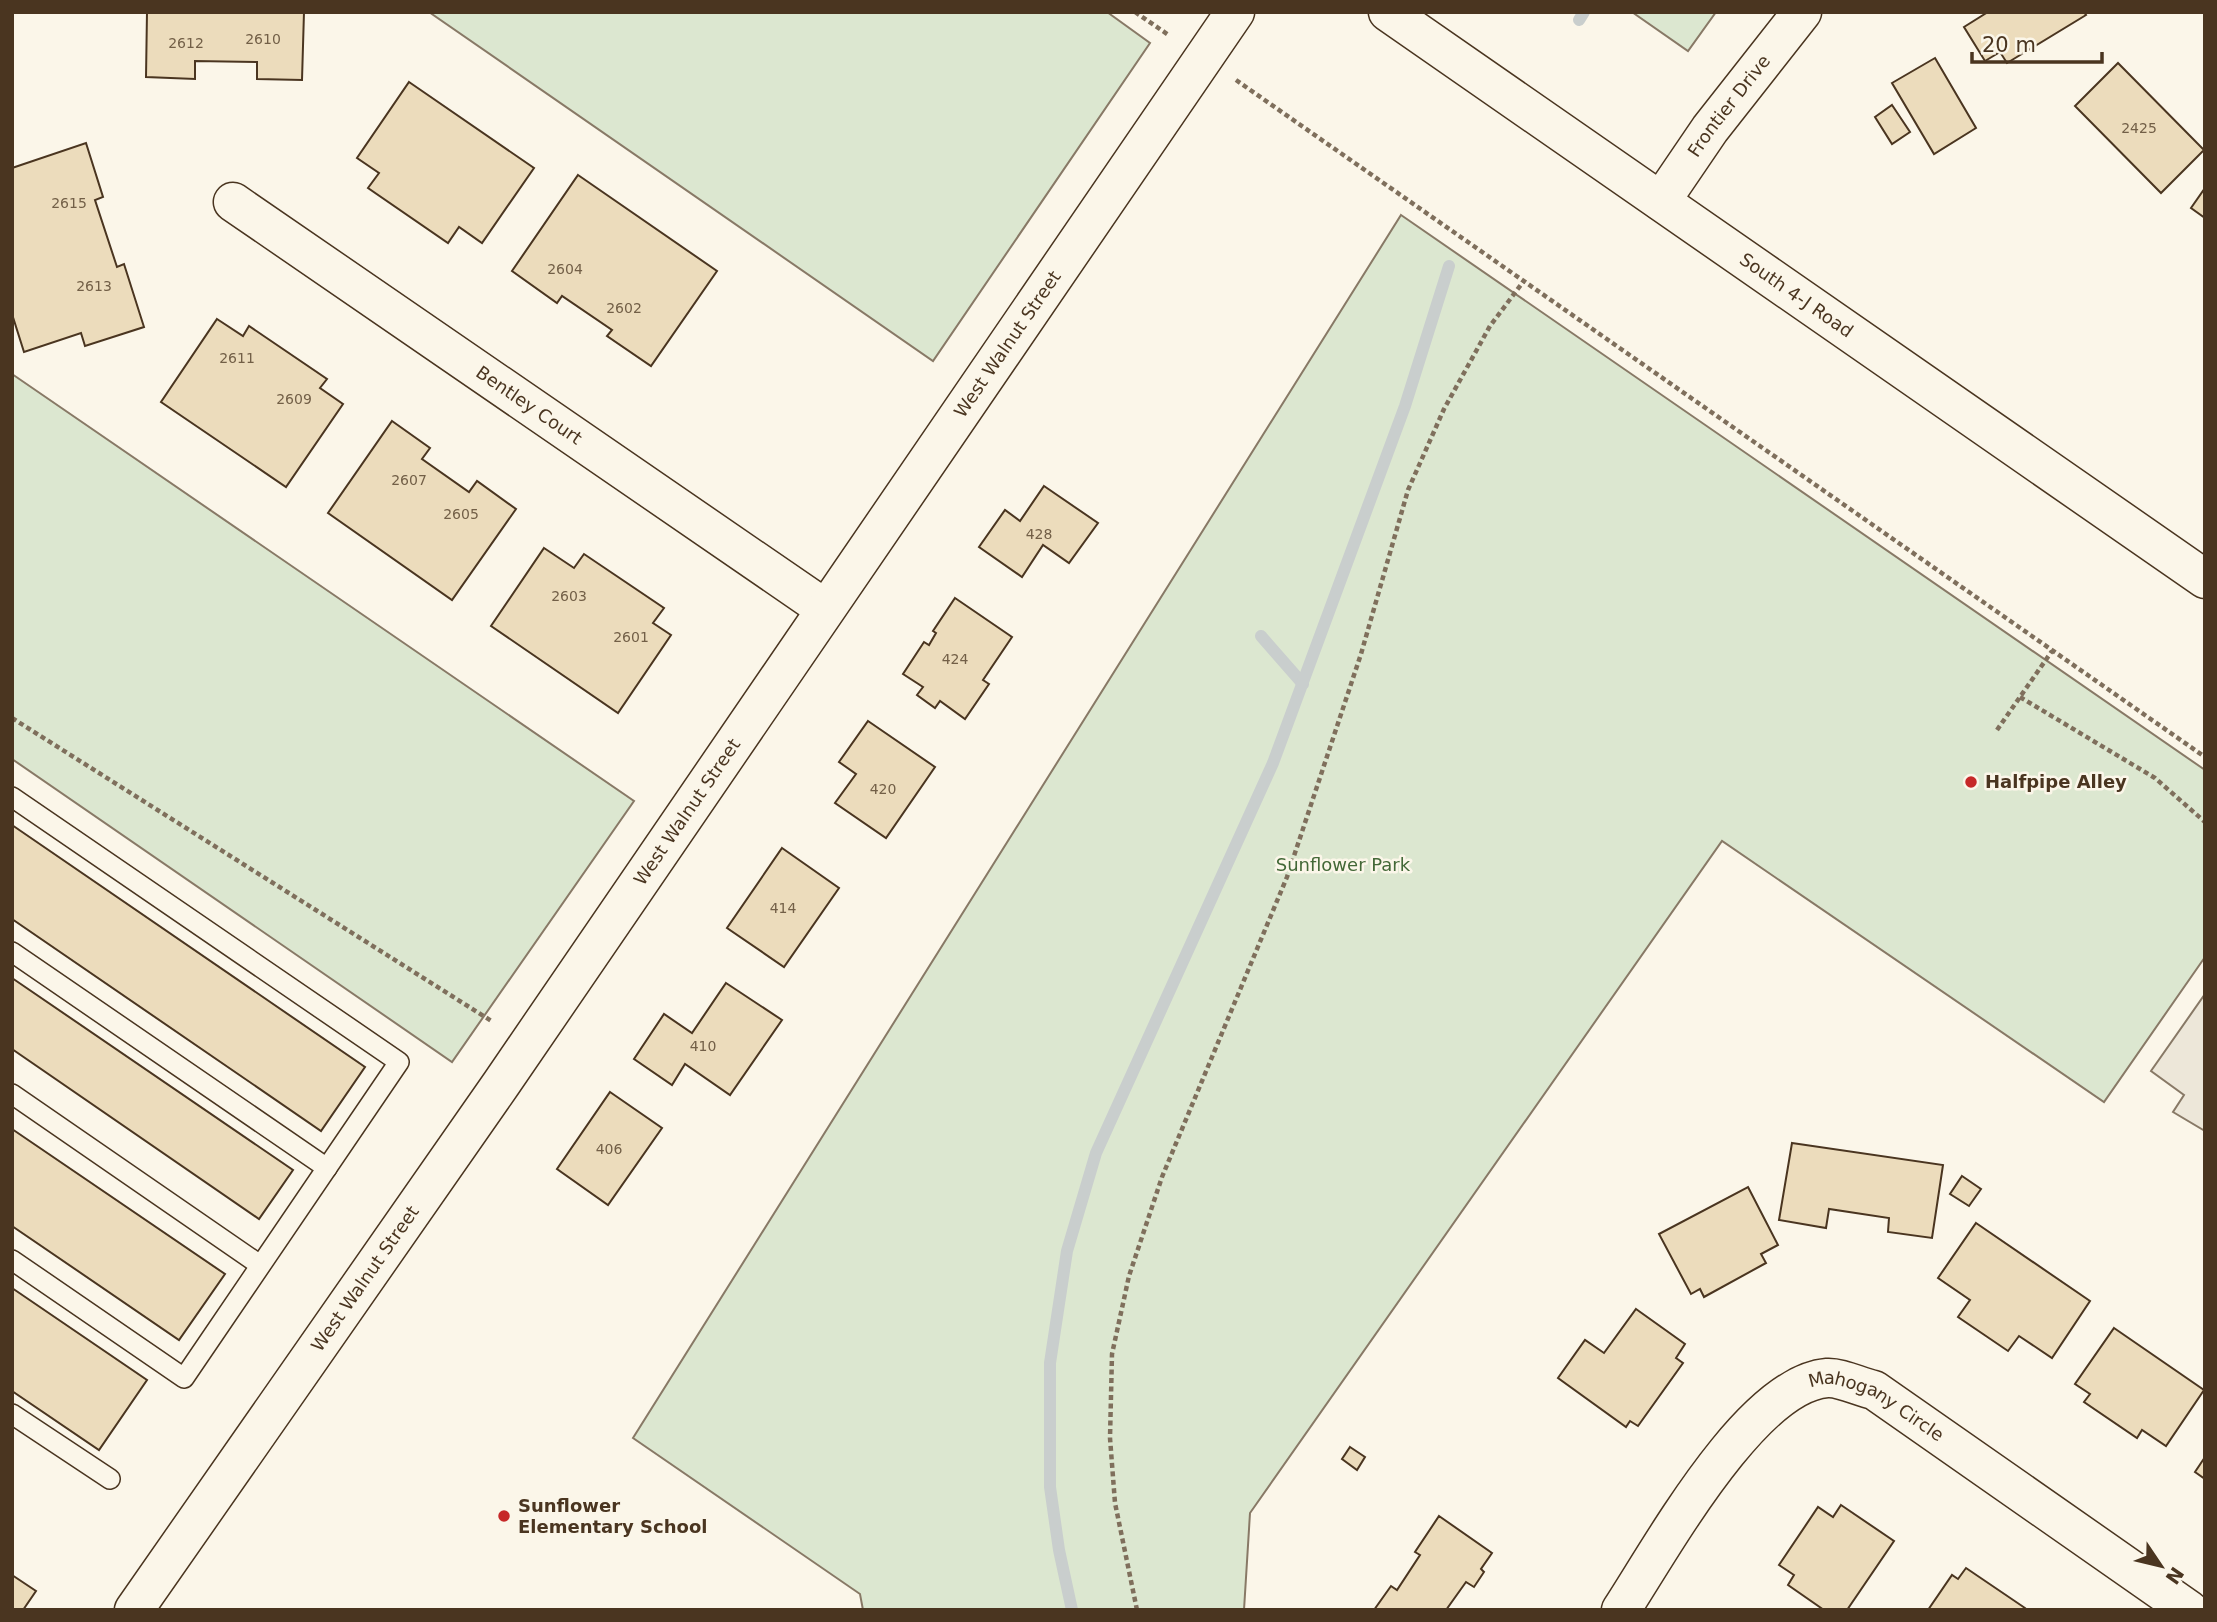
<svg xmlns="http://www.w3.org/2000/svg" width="2217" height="1622" font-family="'DejaVu Sans',sans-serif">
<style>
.green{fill:#dce7d0;stroke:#887966;stroke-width:2}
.parking{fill:#ede7d9;stroke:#887966;stroke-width:2}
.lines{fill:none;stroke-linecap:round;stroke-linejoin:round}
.stream{stroke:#c9cecd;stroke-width:12}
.building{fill:#ecdcbc;stroke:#4a3520;stroke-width:2}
.lane-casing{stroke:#4a3520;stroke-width:22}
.street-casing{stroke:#4a3520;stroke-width:41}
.secondary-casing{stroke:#4a3520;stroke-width:41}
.path{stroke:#7f6f5c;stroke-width:4.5;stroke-dasharray:5 3.5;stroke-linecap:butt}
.lane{stroke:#fbf6e9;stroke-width:19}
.street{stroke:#fbf6e9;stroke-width:38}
.secondary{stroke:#fbf6e9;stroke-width:38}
.poi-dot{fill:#c62828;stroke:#fbf6e9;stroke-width:2.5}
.labels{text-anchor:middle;stroke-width:5;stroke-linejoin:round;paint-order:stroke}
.number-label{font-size:14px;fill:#725f47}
.street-label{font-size:18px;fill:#4a3520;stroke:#fbf6e9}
.poi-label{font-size:18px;font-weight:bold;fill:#4a3520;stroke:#fbf6e9;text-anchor:start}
.park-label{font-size:18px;fill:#436837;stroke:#fbf6e9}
</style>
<rect width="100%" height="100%" fill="#fbf6e9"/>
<g class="green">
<path d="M429,12H1107L1150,43L933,361Z"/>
<path d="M1632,12H1716L1688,51Z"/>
<path d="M1401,215L2205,770V957L2104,1102L1722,841L1250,1513L1244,1610H863L860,1594L633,1438Z"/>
<path d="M12,374L634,801L452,1062L12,759Z"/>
</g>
<path class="parking" d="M2205,994V1131L2173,1112L2184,1095L2151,1071Z"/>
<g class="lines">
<g class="stream">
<path d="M1579,20L1584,12"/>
<path d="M1261,636L1303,684"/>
<path d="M1072,1610L1059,1550L1050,1487V1363L1067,1251L1096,1153L1273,763L1405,406L1449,266"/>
</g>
</g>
<g class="building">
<path d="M147,12H304L302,80L257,79V62L195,61V79L146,77Z"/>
<path d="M1988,12H2084L2086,15L2007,63L2000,52L1985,61L1964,27Z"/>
<path d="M1935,58L1976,128L1934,154L1892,83Z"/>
<path d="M2118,63L2204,150L2161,193L2075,106Z"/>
<path d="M409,82L534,168L482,243L459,227L448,243L368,188L379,173L357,158Z"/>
<path d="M1892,105L1910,132L1892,144L1875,117Z"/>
<path d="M86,143L103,197L95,200L117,267L124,264L144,327L85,346L81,333L24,352L12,314V168Z"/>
<path d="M578,175L717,271L651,366L607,336L612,330L562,296L557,303L512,271Z"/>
<path d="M2205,188V218L2191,208Z"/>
<path d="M217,319L243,336L249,326L327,379L320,388L343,404L286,487L161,402Z"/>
<path d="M392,421L430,448L422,459L469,492L477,481L516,509L452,600L328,513Z"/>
<path d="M1044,486L1098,523L1069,563L1043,545L1022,577L979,547L1005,510L1020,521Z"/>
<path d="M544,548L574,568L584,554L664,608L653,623L671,635L618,713L491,626Z"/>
<path d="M955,598L1012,637L983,680L989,684L965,719L940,701L935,708L917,695L923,687L903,674L924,642L929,645L936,633L933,631Z"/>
<path d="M868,721L935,767L886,838L835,803L856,774L839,762Z"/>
<path d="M12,825L365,1067L321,1131L12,919Z"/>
<path d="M782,848L839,888L784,967L727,928Z"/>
<path d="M12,978L293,1170L259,1219L12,1049Z"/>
<path d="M726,983L782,1020L730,1095L685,1064L672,1085L634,1059L664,1014L692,1033Z"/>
<path d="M610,1092L662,1128L608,1205L557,1169Z"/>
<path d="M12,1129L225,1274L179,1340L12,1226Z"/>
<path d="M1792,1143L1943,1165L1932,1238L1888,1232L1889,1218L1829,1209L1826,1228L1779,1220Z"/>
<path d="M1962,1176L1981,1189L1969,1206L1950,1194Z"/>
<path d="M1748,1187L1778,1245L1761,1254L1766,1263L1704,1297L1700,1289L1691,1294L1659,1234Z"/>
<path d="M1976,1223L2090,1301L2052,1358L2019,1336L2008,1351L1958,1317L1970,1300L1938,1278Z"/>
<path d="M12,1288L147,1380L99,1450L12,1391Z"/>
<path d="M1636,1309L1685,1344L1676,1358L1683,1363L1638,1426L1630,1421L1626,1427L1558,1378L1585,1340L1604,1353Z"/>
<path d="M2114,1328L2204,1390L2166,1446L2142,1430L2137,1438L2084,1402L2090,1394L2075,1384Z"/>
<path d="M1350,1447L1365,1457L1357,1470L1342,1459Z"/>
<path d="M2205,1457V1479L2195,1472Z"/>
<path d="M1841,1505L1894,1541L1847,1610H1824L1788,1585L1794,1575L1779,1565L1818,1507L1833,1517Z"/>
<path d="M1439,1516L1492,1553L1481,1569L1484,1572L1474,1587L1466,1582L1446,1610H1374L1391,1586L1397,1590L1420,1555L1415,1552Z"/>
<path d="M1966,1568L2025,1608L2024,1610H1928L1952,1575L1958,1579Z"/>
<path d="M12,1575L36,1591L23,1610H12Z"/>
</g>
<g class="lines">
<g class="lane-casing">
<g id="lane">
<path d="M12,797L399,1062L184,1378L12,1260"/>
<path d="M12,952L327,1168"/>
<path d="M12,1094L260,1265"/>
<path d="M12,1414L110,1479"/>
</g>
</g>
<g class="street-casing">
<g id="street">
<path id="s1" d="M1661,201L1710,129L1802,12"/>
<path id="s2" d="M233,202L824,608"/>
<path id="s3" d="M134,1610L501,1084L1235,12"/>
<path id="s4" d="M1621,1610C1661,1549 1751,1384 1827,1378C1840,1377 1860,1387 1874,1390L2189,1610"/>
</g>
</g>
<g class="secondary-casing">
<g id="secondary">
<path id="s5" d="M1388,12L2205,579"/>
</g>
</g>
<g class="path">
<path d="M1135,12L1170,36"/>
<path d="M1236,80L2205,757"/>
<path d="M2020,697L2155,778L2205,822"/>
<path d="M12,718L493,1022"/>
<path d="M1997,730L2052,651"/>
<path d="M1137,1610L1115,1503L1110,1438L1112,1354L1129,1276L1162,1177L1287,877L1361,654L1408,490L1444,409L1490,326L1523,282"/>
</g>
<use href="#lane" class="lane"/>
<use href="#street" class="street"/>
<use href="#secondary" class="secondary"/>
</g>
<g class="poi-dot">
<circle cx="1971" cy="782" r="7"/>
<circle cx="504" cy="1516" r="7"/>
</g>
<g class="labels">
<g class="number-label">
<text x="263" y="44">2610</text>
<text x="186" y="48">2612</text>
<text x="2139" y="133">2425</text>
<text x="69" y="208">2615</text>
<text x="565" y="274">2604</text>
<text x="94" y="291">2613</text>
<text x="624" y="313">2602</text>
<text x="237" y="363">2611</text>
<text x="294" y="404">2609</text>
<text x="409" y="485">2607</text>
<text x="461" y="519">2605</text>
<text x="1039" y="539">428</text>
<text x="569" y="601">2603</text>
<text x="631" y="642">2601</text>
<text x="955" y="664">424</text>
<text x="883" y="794">420</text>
<text x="783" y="913">414</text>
<text x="703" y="1051">410</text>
<text x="609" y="1154">406</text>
</g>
<g class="street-label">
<text dy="6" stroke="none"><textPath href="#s1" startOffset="117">Frontier Drive</textPath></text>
<text dy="6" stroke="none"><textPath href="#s5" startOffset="497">South 4-J Road</textPath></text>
<text dy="6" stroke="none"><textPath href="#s3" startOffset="1538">West Walnut Street</textPath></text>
<text dy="6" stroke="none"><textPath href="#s2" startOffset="359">Bentley Court</textPath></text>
<text dy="6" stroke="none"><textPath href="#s3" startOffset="971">West Walnut Street</textPath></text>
<text dy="6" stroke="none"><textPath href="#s3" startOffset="404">West Walnut Street</textPath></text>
<text dy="6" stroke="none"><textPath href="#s4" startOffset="374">Mahogany Circle</textPath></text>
</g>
<g class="poi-label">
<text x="1985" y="788">Halfpipe Alley</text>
<text x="518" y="1512">Sunflower<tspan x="518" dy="21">Elementary School</tspan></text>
</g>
<g class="park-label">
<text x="1343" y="871">Sunflower Park</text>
</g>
</g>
<rect width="2217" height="1622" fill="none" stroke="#4a3520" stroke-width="28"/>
<g transform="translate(2161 1566) rotate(125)" stroke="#fbf6e9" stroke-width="5" paint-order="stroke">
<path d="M0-5L12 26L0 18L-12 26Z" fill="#4a3520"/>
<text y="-10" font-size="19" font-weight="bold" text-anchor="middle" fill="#4a3520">N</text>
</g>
<path d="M1972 52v10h130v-10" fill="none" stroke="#4a3520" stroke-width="3.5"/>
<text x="1982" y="52" font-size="21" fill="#4a3520" stroke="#fbf6e9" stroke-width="5" paint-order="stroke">20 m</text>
</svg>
